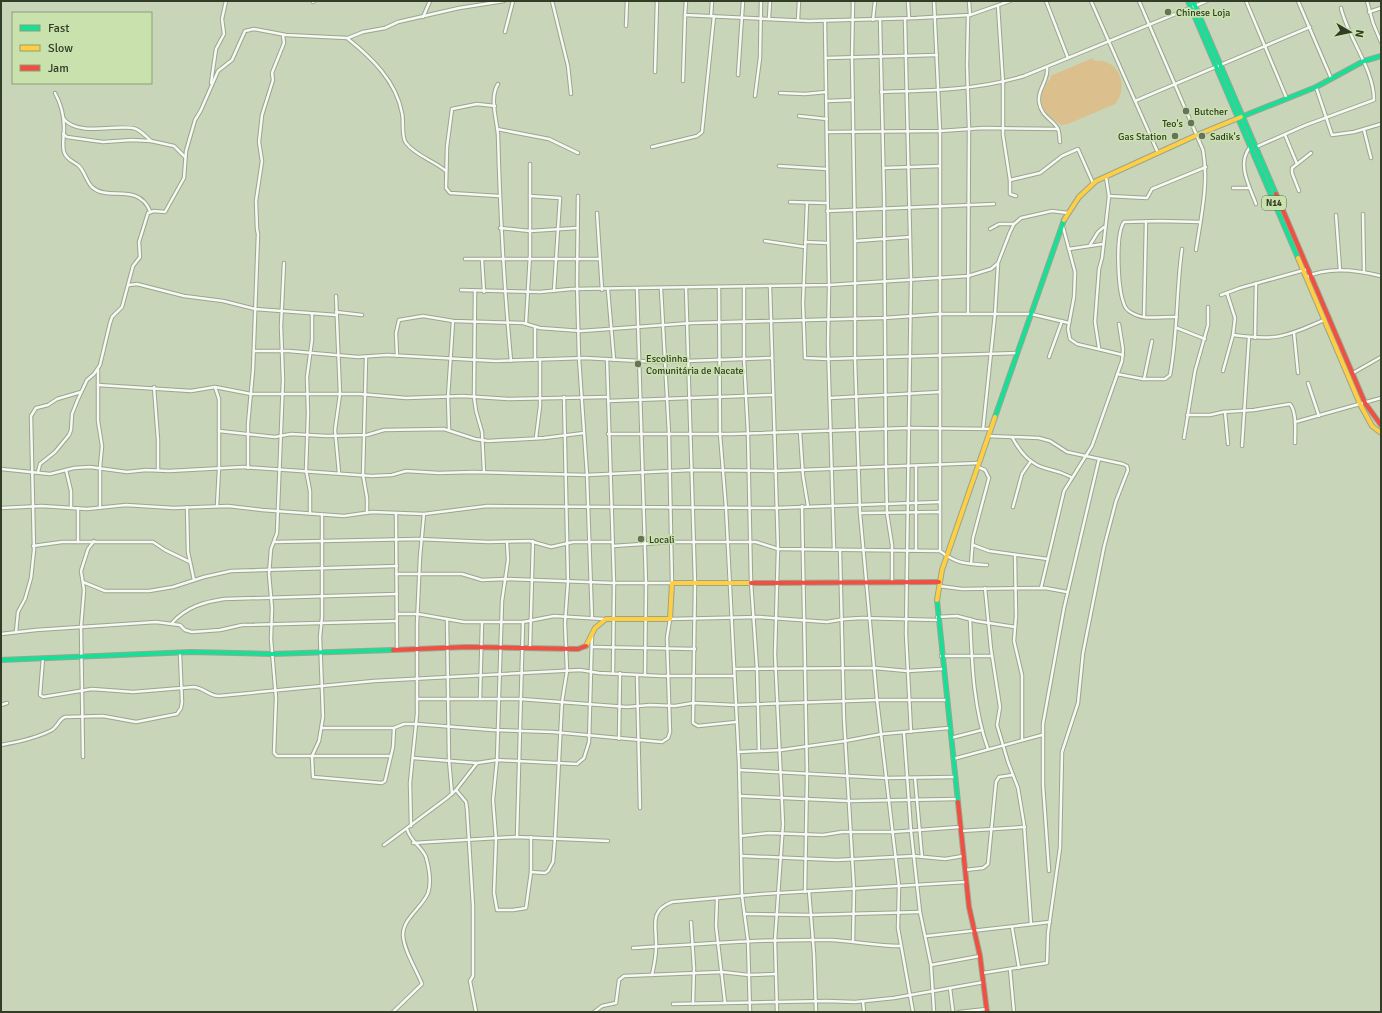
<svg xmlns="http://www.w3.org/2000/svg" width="1382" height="1013" font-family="Signika,sans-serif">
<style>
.green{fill:#dbc08e}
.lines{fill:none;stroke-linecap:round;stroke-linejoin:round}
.street-casing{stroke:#9ba58e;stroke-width:4.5}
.fast-casing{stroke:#9ba58e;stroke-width:6}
.slow-casing{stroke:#9ba58e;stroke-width:6}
.jam-casing{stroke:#9ba58e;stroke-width:6}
.street{stroke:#f7f9f4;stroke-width:2.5}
.fast{stroke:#16e098;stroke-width:4}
.slow{stroke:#ffcf43;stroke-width:4}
.jam{stroke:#f24e42;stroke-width:4}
.poi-dot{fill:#66725a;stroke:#c9e1ac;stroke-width:1.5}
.labels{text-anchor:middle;stroke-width:3.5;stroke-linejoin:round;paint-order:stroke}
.shield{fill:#c9e1ac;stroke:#5f6e4f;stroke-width:1}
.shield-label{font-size:9px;font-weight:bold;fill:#323c27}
.poi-label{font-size:10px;fill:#323c27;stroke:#c9e1ac;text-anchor:start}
</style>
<rect width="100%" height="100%" fill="#c8d5b8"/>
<path class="green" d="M1093,58L1094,61C1119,57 1130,87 1115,104L1068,124L1062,125C1042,114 1033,98 1051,78L1050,76Z"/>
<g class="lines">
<g class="street-casing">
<g id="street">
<path d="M552,1L568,66L571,94"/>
<path d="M686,1L685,15L809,21L916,18L970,15L1010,1"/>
<path d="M853,1L852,58L855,241V359L860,513L877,700L899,886L898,928L913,1012"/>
<path d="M908,1L909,18"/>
<path d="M934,1L940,131V551"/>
<path d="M969,1L970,15"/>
<path d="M1046,1L1068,58"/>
<path d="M1091,1L1158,153"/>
<path d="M1139,1L1203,150C1209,183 1201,217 1196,250"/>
<path d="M1246,1L1287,99"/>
<path d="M1298,1L1331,78"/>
<path d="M1367,1L1373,23L1381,42"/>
<path d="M313,2L314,1"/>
<path d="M998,6L1003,83V135L1010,180V194L1016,196"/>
<path d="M1369,12L1381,8"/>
<path d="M711,16L712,1"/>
<path d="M968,16L967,65L969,129L968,313"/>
<path d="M423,17L430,1"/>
<path d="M769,18L770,1"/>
<path d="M880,19L884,195L886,467L887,513L892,545V582"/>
<path d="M905,19L911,279L906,634L911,732"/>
<path d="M798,20L799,1"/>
<path d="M873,20L875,1"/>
<path d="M825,21L829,288L828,344L834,550"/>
<path d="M626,26L627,1"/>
<path d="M505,32L513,1"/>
<path d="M348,38L363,32L385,28L398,22L459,8L504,1"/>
<path d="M826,58L937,55"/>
<path d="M1047,67C1049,82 1037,88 1039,102C1041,117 1054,120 1058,129C1060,133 1059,138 1060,142"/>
<path d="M655,72L657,1"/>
<path d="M738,75L743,1"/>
<path d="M683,81L685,15"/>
<path d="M211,83L216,49L224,34L222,19L226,1"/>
<path d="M498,84C489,98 497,120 498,135C500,211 504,286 511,361"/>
<path d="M1316,87L1332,135L1354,132L1381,124"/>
<path d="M881,92C929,91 978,90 1024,76L1207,1"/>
<path d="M55,93C61,104 64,115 64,128C64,136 62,145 64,152C67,161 74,161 79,166C85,172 86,181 92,187C108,202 138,182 150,211"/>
<path d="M780,93L805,94L826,92"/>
<path d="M755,96L760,58L761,1"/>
<path d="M827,101L853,100"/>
<path d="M1135,101L1310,27"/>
<path d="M495,106L477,104L452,109L447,147L446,188L450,193L499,196"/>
<path d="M799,116L827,119"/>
<path d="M63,118C78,138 119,123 136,129C141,131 147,137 151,141"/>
<path d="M497,129L549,139L578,153"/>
<path d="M1364,130L1371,158"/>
<path d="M827,132L940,131L983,128L1058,129"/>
<path d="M63,134L67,137L103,142L132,140L151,141L174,146L185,157"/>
<path d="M1285,135L1297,164"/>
<path d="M652,147L697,136L702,132L714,16"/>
<path d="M1250,147C1236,164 1250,187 1256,204"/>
<path d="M1256,147L1306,125L1374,100C1374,69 1348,38 1341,8"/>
<path d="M779,166L827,169"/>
<path d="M884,168L940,166"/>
<path d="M1010,180L1040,173L1062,156L1078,149L1093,183"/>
<path d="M1233,188H1249"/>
<path d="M1299,191L1292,173V168L1311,153"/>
<path d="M530,196L560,198L554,291"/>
<path d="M578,196L577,283L579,358L587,475L592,618"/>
<path d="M1109,196L1147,198L1152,189L1206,167"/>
<path d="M790,202L827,203"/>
<path d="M807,203L803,303L805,358L828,359L1018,353"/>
<path d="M827,211L994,204"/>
<path d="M597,213L602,290"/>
<path d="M1363,214L1364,272"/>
<path d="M1336,215L1340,270"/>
<path d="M1063,227L1075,272L1074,297L1068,329L1070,339L1077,344L1123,355"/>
<path d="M500,228L530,231L577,228"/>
<path d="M990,229L999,224H1014"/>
<path d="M765,241L805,247"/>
<path d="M855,241L910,237"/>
<path d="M805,242L828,243"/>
<path d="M1090,245L1098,232L1104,227"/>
<path d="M1069,249L1103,244"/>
<path d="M465,259H599"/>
<path d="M482,259L484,292"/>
<path d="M284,263L281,326L283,380L277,533L271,549L269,574L272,608L271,639L276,698L274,753L277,756H391"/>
<path d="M1306,277C1329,266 1357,270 1381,276"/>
<path d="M129,285L137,284L184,296L223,301L255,309L336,315"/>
<path d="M744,286V359L748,434L751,582L757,669L759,751"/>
<path d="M770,286L778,549L775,654L783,824L775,940L777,1012"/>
<path d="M719,287L720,434L726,508L739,763L742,896L748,941L750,1012"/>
<path d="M686,288L695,583L693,723L698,726L736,722"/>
<path d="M461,290L540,292L571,289L829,285L968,276L991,269L998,263L1010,232L1014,224L1021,218L1052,211L1068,213"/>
<path d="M608,290L614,360"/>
<path d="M637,290L646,584L645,675"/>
<path d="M475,291L474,397L476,411L482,432L484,472"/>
<path d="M1221,295L1240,288L1308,269"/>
<path d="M336,296L340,394L335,430L339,473"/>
<path d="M336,312L362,315"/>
<path d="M1144,317L1146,221"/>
<path d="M1177,317C1162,316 1145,321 1132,313C1128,311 1125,308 1124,304C1118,289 1115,235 1124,222L1160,221L1200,222"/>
<path d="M526,323L530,255V164"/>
<path d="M535,327V360"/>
<path d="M1177,328L1205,339"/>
<path d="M1294,333L1298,373"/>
<path d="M1233,335C1276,341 1285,337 1324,320"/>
<path d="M1255,338L1256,283"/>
<path d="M1099,348L1095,322L1099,269L1102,258L1109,196L1106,177"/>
<path d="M254,351H289L358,357L387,355L496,361L585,358L658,362L771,358"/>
<path d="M397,356L396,333L399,320L423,316L453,321L523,323L540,328L581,331L692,323L884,318L940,314H1031L1069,323"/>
<path d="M366,357L363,475L367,498V513"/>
<path d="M1049,357L1062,321"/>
<path d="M607,359L614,583L613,673"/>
<path d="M98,370V421L102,446L100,467V508"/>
<path d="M1223,371L1233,335L1235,318L1227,293"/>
<path d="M1353,373L1381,357"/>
<path d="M1117,374L1143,379H1165L1170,375C1178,333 1176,291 1182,249"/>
<path d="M1144,379L1152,341"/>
<path d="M1308,383L1319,416"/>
<path d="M98,385L191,391L215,387L251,394H360L406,398L463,396L508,399L608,397"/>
<path d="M154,387L158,440V470"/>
<path d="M215,387L219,399V469L217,506"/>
<path d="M830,398L940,392"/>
<path d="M608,401L772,395"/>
<path d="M1225,412L1228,444"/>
<path d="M1187,415H1210L1223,412L1254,410L1290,404C1297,412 1295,432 1295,443"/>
<path d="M1295,422L1381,398"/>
<path d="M983,429L995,314L998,264"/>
<path d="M449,430L448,397L453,321"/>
<path d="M219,431L275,437L291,434L327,436L367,435L384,430L444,429L475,439L488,441L544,438L584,433"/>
<path d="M800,432L803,476L808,506"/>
<path d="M608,434H732L909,428L991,429"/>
<path d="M1012,437C1020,452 1030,465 1048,469C1057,471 1063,473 1071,477"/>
<path d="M536,438L540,406V360"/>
<path d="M1184,438L1195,371L1208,325V307"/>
<path d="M1242,446L1249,337"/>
<path d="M916,466V550"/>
<path d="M248,468V424L253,370L258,234L257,229L256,201L262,161L259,142L262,115L273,80L272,73L284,43L283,35"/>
<path d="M1,469L50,474L74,468L90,467L127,472L146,470L169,471L243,467L372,476L392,475L406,471L439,473L473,472L587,475L692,470L775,471L979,463"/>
<path d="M66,470L71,491V507"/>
<path d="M38,472L40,464L55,452L69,435L71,430L72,414L78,399L87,380L94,374L100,365L110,323L112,317L122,307L133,266L140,257L139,242L148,213L154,211L165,212L184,178L186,151L195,120L201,110L218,71L232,60L245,31L254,29L286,35L347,38C372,58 396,81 402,113C404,121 401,137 406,143C416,156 433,160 446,171"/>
<path d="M802,506L807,774L805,892"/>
<path d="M187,507L188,552L194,580"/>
<path d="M1013,507L1022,474L1031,461"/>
<path d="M1,508L42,506L87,509L126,505L174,508L228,506L262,510L344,516L372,512L424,514L487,506L776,508L940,502"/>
<path d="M78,508V542"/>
<path d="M310,513V491L306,470L308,413L307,377L312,340V314"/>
<path d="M860,513L939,512"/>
<path d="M322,514V617L320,637L323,717L319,741L312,756L313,777L382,783L385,781L393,747L394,728"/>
<path d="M396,514L397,649"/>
<path d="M275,542L418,539L488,542L530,541L551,547L573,542H613"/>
<path d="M507,542L508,560L502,601L497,760L493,800L496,839L494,893L497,910H513L526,908L531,872V837"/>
<path d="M973,545L989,551L1048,559"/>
<path d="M33,546L62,542H153L165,550L190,562"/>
<path d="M613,546L672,542H756L778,549L940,551C957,564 966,564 987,565"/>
<path d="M840,550L844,719L854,889L853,942"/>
<path d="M1015,555L1016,616L1014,641L1022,675V739"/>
<path d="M971,564L973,538L989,478L985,470L978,467"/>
<path d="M396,574H462L482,580L505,579L614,583H672L669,434L661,289"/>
<path d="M83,582L105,591H149L173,587L204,577L231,571L397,566"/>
<path d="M939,586L962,589L1045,588L1067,592"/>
<path d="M985,588L991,649L1000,707L997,725L1008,762L1018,788L1024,824L1031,924"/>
<path d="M1041,588L1064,491L1092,446L1122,361L1123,349L1119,324"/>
<path d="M397,614H418L464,622H523L554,616L604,619"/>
<path d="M937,617L957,616L976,621L1015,627"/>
<path d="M447,619L449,760L452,794"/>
<path d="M970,619C972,663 973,707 988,749"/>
<path d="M172,623C186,607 204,602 224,599L397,594"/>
<path d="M16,632L18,612L25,599L31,578L34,550L31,416L36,408L48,405L57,399L81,392"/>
<path d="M1,634L36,630L156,622L180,625L185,630L192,632L220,630L242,625L397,621"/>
<path d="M593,647L695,649"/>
<path d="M530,648L533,541"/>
<path d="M941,656H992"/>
<path d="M43,658L40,695L43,697L92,689L133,692L194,687C204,688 209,696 219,696L374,681L580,670L599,673L661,676H733"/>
<path d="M734,669L875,668L907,671L942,669"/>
<path d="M637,675L640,808"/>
<path d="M417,699H520L627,707L650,705L675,706L693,703L735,705L877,700H946"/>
<path d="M480,699L482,622"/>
<path d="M1,705L7,703"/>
<path d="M322,728H394L404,724H416L493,730L553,732L662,742L668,738L670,732L667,638L670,619L759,617L827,622L845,619L862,618L937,620"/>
<path d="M904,733L911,831L920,912L931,965L934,1012"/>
<path d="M951,738L982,730"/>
<path d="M619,739L620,673"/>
<path d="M1,745C18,742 37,738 52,730C58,726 59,719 65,717L103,716L136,722L177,714L181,708L182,702L180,654"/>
<path d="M738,752L781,750L845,741L882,734L949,728"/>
<path d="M83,757L81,627L84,590L81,571L88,549L94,541"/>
<path d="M413,758L477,763L497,760L577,764L584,758L589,742L592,634"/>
<path d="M953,759L1042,735"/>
<path d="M739,770L886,778L955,777"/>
<path d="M915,778L922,857"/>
<path d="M456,790L466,802L467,809L473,906V976L470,981L476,1012"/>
<path d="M740,796L849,801L957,799"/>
<path d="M411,826L410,783L417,714V624L420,557L424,514"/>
<path d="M961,831L1025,827"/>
<path d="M741,836L769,833L823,835L842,832H892L960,827"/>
<path d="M517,837L523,622"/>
<path d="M413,843L516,837L608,841"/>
<path d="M384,845L447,798L456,790L477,763"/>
<path d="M742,856L837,860L914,856L945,859L963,856"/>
<path d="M965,870L983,868L988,864L996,782L999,777L1013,775"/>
<path d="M1049,871L1043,785V724L1064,608L1099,459"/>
<path d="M531,872L545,873L548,871L553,862L555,838L562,702L567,671L565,623L568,581L564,397"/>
<path d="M809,891L814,954L816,1012"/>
<path d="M717,899L716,926L725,1003"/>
<path d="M744,914L810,915L920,912"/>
<path d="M691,922L694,968L693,1004"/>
<path d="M1012,927L1019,968"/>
<path d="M927,936L1050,922"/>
<path d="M633,948C699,944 765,939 830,940C854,941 876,946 900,946"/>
<path d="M931,965L980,956"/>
<path d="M1010,969L1014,1012"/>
<path d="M983,973L1047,963L1048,933L1060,848L1062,752L1078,703L1083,653L1104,547L1116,501L1128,470L1127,466L1123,464L1067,452L1050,441L1039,438L988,436"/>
<path d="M652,975C654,966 656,956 656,947C657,927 648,911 672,902L762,894L966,882"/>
<path d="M950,988L953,1012"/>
<path d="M863,1001L864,1012"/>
<path d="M673,1004L827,1001L855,1002L894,998L984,982"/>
<path d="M393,1012L422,984C416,969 404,951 403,935C403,918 422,908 428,893C432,882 429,868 426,857C421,845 411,843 407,829"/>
<path d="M594,1012L602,1006L616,1003L619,980L624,976L722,972L749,975L776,974"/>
<path d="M959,1012L987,1009"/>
</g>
</g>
<g class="fast-casing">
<g id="fast">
<path d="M1188,1L1298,258"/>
<path d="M1193,1L1276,194"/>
<path d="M1241,117L1316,87L1364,61L1381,56"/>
<path d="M995,417L1064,220"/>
<path d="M937,600L958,802"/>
<path d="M1,660L191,652L272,654L393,650"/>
</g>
</g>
<g class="slow-casing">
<g id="slow">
<path d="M1064,220L1079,197L1096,181L1197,135L1241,117"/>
<path d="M1298,258L1360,404L1372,426L1381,433"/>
<path d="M937,600L942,570L995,417"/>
<path d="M586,646L595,628L606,619H670L672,583H751"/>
</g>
</g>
<g class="jam-casing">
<g id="jam">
<path d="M1276,194L1365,403L1381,425"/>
<path d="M751,583L939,582"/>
<path d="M393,650L466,647L578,649L586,646"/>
<path d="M958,802L969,907L980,956L987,1012"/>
</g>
</g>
<use href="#street" class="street"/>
<use href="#fast" class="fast"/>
<use href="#slow" class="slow"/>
<use href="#jam" class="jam"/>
</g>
<g class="poi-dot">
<circle cx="1168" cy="12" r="4"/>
<circle cx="1186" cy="111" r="4"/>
<circle cx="1191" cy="123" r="4"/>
<circle cx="1175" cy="136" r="4"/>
<circle cx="1202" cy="136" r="4"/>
<circle cx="638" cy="364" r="4"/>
<circle cx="641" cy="539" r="4"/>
</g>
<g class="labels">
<rect class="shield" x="1262" y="196" width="24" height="14" rx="3"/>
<g class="shield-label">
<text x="1274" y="206">N14</text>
</g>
<g class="poi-label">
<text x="1176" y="16">Chinese Loja</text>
<text x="1194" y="115">Butcher</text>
<text x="1183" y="127" text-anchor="end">Teo's</text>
<text x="1167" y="140" text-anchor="end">Gas Station</text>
<text x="1210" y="140">Sadik's</text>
<text x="646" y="362">Escolinha<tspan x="646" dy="12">Comunitária de Nacate</tspan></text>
<text x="649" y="543">Locali</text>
</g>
</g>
<rect width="1382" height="1013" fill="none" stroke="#323c27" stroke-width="4"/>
<rect x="12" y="12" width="140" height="72" fill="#c9e1ac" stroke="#8d9f77"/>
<rect x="20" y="25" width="20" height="6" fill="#16e098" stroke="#8d9f77"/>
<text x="48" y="32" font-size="12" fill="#323c27">Fast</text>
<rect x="20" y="45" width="20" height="6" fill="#ffcf43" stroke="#8d9f77"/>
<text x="48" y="52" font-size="12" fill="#323c27">Slow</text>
<rect x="20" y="65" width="20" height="6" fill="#f24e42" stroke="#8d9f77"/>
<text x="48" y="72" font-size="12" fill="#323c27">Jam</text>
<g transform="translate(1350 32) rotate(99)" stroke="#c9e1ac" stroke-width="3" paint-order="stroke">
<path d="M0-3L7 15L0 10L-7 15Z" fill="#323c27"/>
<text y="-6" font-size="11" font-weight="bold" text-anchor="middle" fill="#323c27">N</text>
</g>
</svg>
